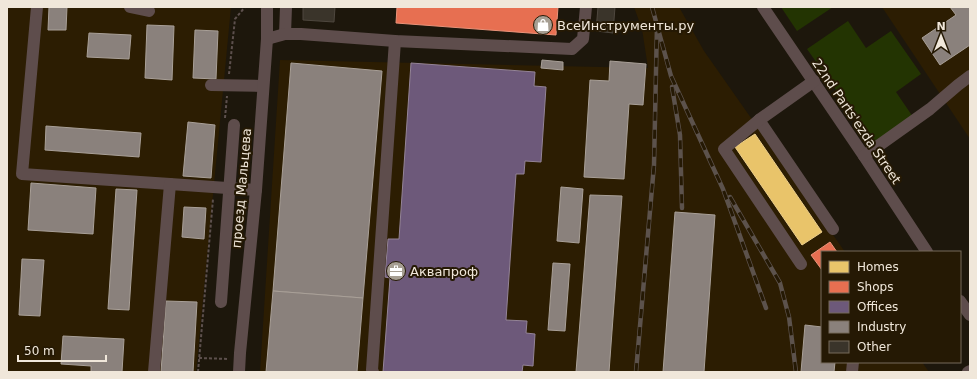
<svg xmlns="http://www.w3.org/2000/svg" width="977" height="379" font-family="'DejaVu Sans',sans-serif">
<style>
.built{fill:#2c1d02}
.green{fill:#233402}
.homes{fill:#e9c46a;stroke:#ebce8c}
.shops{fill:#e76f51;stroke:#ea937a}
.offices{fill:#6d597a;stroke:#948497}
.industry{fill:#8a817c;stroke:#a9a098}
.building{fill:#3a342a;stroke:#4e473e}
.lines{fill:none;stroke-linecap:round;stroke-linejoin:round}
.path{stroke:#5d504d;stroke-width:2;stroke-dasharray:3 2;stroke-linecap:butt}
.minor{stroke:#5e4d4c;stroke-width:12}
.rail-casing{stroke:#5c524c;stroke-width:4.5}
.rail{stroke:#251904;stroke-width:3;stroke-dasharray:9;stroke-linecap:butt}
.labels{text-anchor:middle;stroke-width:4;stroke-linejoin:round;paint-order:stroke}
.poi-label{font-size:13px;fill:#f0e7da;stroke:#251904;text-anchor:start}
.street-label{font-size:13px;fill:#f0e7da;stroke:#251904}
</style>
<rect width="100%" height="100%" fill="#1d170c"/>
<g class="built">
<path d="M7,7H231L196,372H7Z"/>
<path d="M634,7H679L704,51L845,252H822V362H922L929,372H260L280,60L648,68L642,29Z"/>
<path d="M882,7H970V139Z"/>
</g>
<g class="green">
<path d="M781,7H833L797,31Z"/>
<path d="M848,21L866,48L891,31L921,74L896,92L913,117L874,144L807,49Z"/>
</g>
<path class="homes" d="M755,134L822,232L802,245L735,147Z"/>
<g class="shops">
<path d="M397,7H558L556,35L396,23Z"/>
<path d="M830,242L837,252H822V270L811,255Z"/>
</g>
<path class="offices" d="M411,63L535,72L534,86L546,87L541,162L525,161L524,174H516L506,320L527,321L526,333L535,334L533,366L523,365L522,372H383L390,278L385,277L388,239H399Z"/>
<g class="industry">
<path d="M49,7H67L66,30H48Z"/>
<path d="M950,7H970V45L940,65L922,38L956,15Z"/>
<path d="M147,25L174,26L172,80L145,78Z"/>
<path d="M195,30L218,31L216,79L193,78Z"/>
<path d="M89,33L131,35L129,59L87,57Z"/>
<path d="M542,60L563,62V70L541,68Z"/>
<path d="M610,61L646,64L643,105L629,104L624,179L584,177L590,80L609,81Z"/>
<path d="M291,63L382,71L363,298L273,291Z"/>
<path d="M188,122L215,125L211,178L183,176Z"/>
<path d="M46,126L141,133L139,157L45,150Z"/>
<path d="M31,183L96,188L93,234L28,230Z"/>
<path d="M561,187L583,189L579,243L557,241Z"/>
<path d="M116,189L137,190L129,310L108,309Z"/>
<path d="M590,195L622,196L609,372H576Z"/>
<path d="M184,207L206,208L204,239L182,237Z"/>
<path d="M675,212L715,215L704,372H663Z"/>
<path d="M22,259L44,260L40,316L19,315Z"/>
<path d="M553,263L570,264L565,331L548,330Z"/>
<path d="M273,291L363,298L357,372H266Z"/>
<path d="M166,301L197,302L193,372H161Z"/>
<path d="M805,325L822,327V362H835L834,372H801Z"/>
<path d="M63,336L124,339L122,372H91V366L61,364Z"/>
</g>
<g class="building">
<path d="M303,7H335L334,22L303,20Z"/>
<path d="M598,7H615L613,33L596,31Z"/>
</g>
<g class="lines">
<g class="path">
<path d="M229,74L235,19L245,7"/>
<path d="M225,118L227,96"/>
<path d="M199,358L228,359"/>
<path d="M198,372L213,199"/>
</g>
<g class="minor">
<path d="M37,7L22,174L170,184"/>
<path d="M130,7L149,11"/>
<path d="M763,7L864,156L927,252"/>
<path d="M285,34L286,7"/>
<path d="M267,39L285,34H301L395,41L572,49L583,39L586,7"/>
<path d="M211,85L263,86"/>
<path d="M759,120L833,229"/>
<path d="M864,156L930,109L958,85L970,76"/>
<path d="M801,264L724,149L759,120L814,81"/>
<path d="M960,301L970,315"/>
<path d="M221,302L234,125"/>
<path d="M154,372L170,184L256,190"/>
<path d="M239,372L240,353L256,190L267,39V7"/>
<path d="M373,372L372,370L395,41"/>
<path d="M852,372L853,362"/>
<path d="M968,372L970,371"/>
</g>
<g class="rail-casing">
<g id="rail">
<path d="M652,7L671,76L723,189L766,308"/>
<path d="M672,87L680,135L682,208"/>
<path d="M730,197L780,283L789,317L796,372"/>
<path d="M636,372L654,165L657,25"/>
</g>
</g>
<use href="#rail" class="rail"/>
</g>
<defs>
<g id="shop-disc" transform="scale(1)"><circle r="9.5" fill="#a69e92" stroke="#251904"/><path d="M-5-2.5h2.3a2.7 3.5 0 0 1 5.4 0H5L5.5 6h-11ZM-1.5-2.5h3a1.5 2.3 0 0 0-3 0Z" fill="#fff"/></g>
<g id="office-disc" transform="scale(1)"><circle r="9.5" fill="#a69e92" stroke="#251904"/><path d="M-6-3h4V-5.5h4V-3h4V5H-6ZM-1-4.5V-3h2v-1.5ZM-6 0V1H6V0Z" fill="#fff"/></g>
</defs>
<g fill-rule="evenodd">
<use href="#shop-disc" x="543" y="25"/>
<use href="#office-disc" x="396" y="271"/>
</g>
<g class="labels">
<g class="poi-label">
<text x="557" y="30">ВсеИнструменты.ру</text>
<text x="410" y="276">Аквапроф</text>
</g>
<g class="street-label">
<text transform="translate(857 121) rotate(56)" y="5">22nd Parts'ezda Street</text>
<text transform="translate(241 188) rotate(-85)" y="5">проезд Мальцева</text>
</g>
</g>
<rect width="977" height="379" fill="none" stroke="#f0e7da" stroke-width="16"/>
<rect x="821" y="251" width="140" height="112" fill="#251904" stroke="#766b5a"/>
<rect x="829" y="261" width="20" height="12" fill="#e9c46a" stroke="#766b5a"/>
<text x="857" y="271" font-size="12" fill="#f0e7da">Homes</text>
<rect x="829" y="281" width="20" height="12" fill="#e76f51" stroke="#766b5a"/>
<text x="857" y="291" font-size="12" fill="#f0e7da">Shops</text>
<rect x="829" y="301" width="20" height="12" fill="#6d597a" stroke="#766b5a"/>
<text x="857" y="311" font-size="12" fill="#f0e7da">Offices</text>
<rect x="829" y="321" width="20" height="12" fill="#8a817c" stroke="#766b5a"/>
<text x="857" y="331" font-size="12" fill="#f0e7da">Industry</text>
<rect x="829" y="341" width="20" height="12" fill="#3a342a" stroke="#766b5a"/>
<text x="857" y="351" font-size="12" fill="#f0e7da">Other</text>
<g transform="translate(941 36)" stroke="#251904" stroke-width="3" paint-order="stroke">
<path d="M0-3L7 15L0 10L-7 15Z" fill="#f0e7da"/>
<text y="-6" font-size="11" font-weight="bold" text-anchor="middle" fill="#f0e7da">N</text>
</g>
<path d="M18 355v6h88v-6" fill="none" stroke="#f0e7da" stroke-width="2"/>
<text x="24" y="355" font-size="12" fill="#f0e7da" stroke="#251904" stroke-width="3" paint-order="stroke">50 m</text>
</svg>
